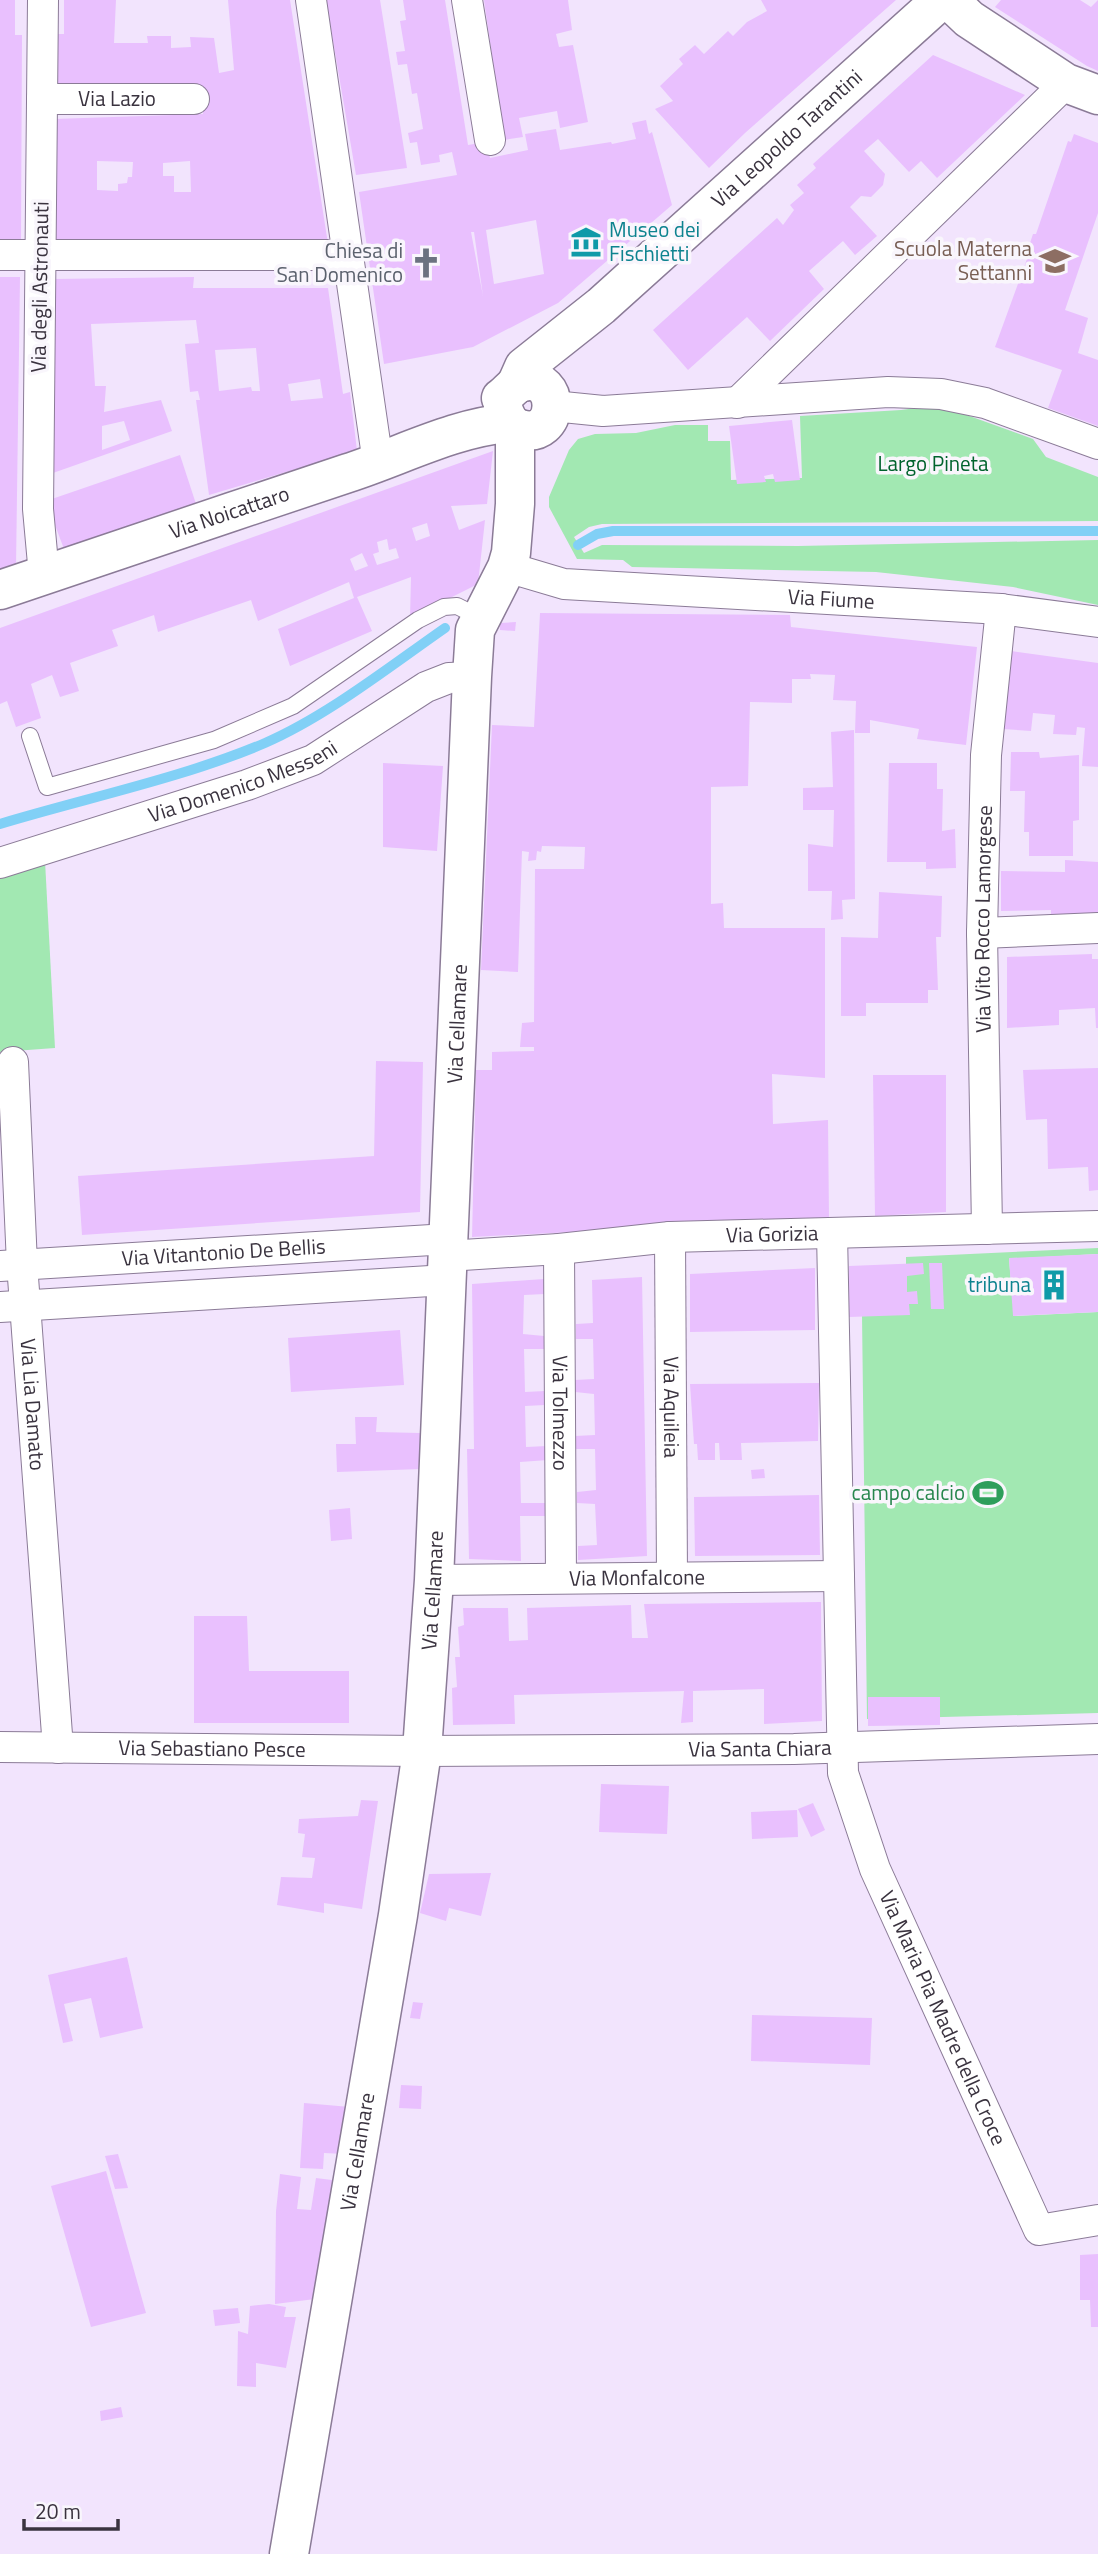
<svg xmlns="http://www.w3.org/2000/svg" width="1098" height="2554" font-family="'Titillium Web',sans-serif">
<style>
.green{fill:#a2e8b2}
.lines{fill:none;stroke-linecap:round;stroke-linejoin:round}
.stream{stroke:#81d0f6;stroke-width:10}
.building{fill:#e9c0fe;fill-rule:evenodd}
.lane-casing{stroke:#8b7b97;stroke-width:18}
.street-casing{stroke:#8b7b97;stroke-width:32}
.secondary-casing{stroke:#8b7b97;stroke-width:41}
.lane{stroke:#fff;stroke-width:16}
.street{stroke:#fff;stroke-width:30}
.secondary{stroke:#fff;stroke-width:38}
.labels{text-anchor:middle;stroke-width:7;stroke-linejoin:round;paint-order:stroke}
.street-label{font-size:21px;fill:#3a333f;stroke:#f9f6fc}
.culture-label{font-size:21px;fill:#0d838f;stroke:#f9f6fc;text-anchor:start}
.education-label{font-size:21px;fill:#785e54;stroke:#f9f6fc;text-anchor:end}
.worship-label{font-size:21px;fill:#5b616d;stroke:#f9f6fc;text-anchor:end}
.park-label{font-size:21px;fill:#00632d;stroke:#f9f6fc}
.leisure-label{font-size:21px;fill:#27864d;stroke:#f9f6fc;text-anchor:end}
</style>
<rect width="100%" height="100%" fill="#f2e4fd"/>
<g class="green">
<path d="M939,405L1033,439L1046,457L1098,477V521L602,524L589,527L574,537L584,553L602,545L798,546L1098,540V605L1013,587L876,572L632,567L623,560L577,559L549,507V497L569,450L578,439L595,434L636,433L675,425H708V441H730L731,480L802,478L800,416L901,410Z"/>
<path d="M45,861L55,1048L0,1052V876Z"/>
<path d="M1098,1248V1254L1009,1259L1014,1316L1098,1312V1713L867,1719L862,1315L906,1312V1257Z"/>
</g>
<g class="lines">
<g class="stream">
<path d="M578,545L597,534L613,531H1098"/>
<path d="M0,824C86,798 183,778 265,743C327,716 389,667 445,628"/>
</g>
</g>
<g class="building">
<path d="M0,0H15V35H22L21,240L0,239Z"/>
<path d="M64,0H116L114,43H148L147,36H171V48L191,47L190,37L214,38L219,73L234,70L228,0H290L328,244L53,245L54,119L203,114L202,92H55L56,34H64ZM97,161L133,162L132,177H128L127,183L118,184V191L97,190ZM190,161L191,192H174V176H163V163Z"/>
<path d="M326,0H380L407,168L356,175Z"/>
<path d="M403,0H445L468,145L486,142L490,158L528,150L525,134L556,129L560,150L611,142L612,144L636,139L632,123L646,120L649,134L652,132L672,205L558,303L473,347L384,364L359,192L457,175L452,152L439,155L440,162L421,165L417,142L410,143L408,133L423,129L417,93L412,94L407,64L398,65L396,52L405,51L400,21L406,20ZM536,220L544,274L494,284L486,230ZM471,232H474L483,296Z"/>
<path d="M484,0H568L572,30L556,34L559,47L573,45L588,122L560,128L557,111L519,118L523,137L504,140Z"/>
<path d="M761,0H896L745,133L709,168L655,109L673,101L660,86L683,64L679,59L695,45L704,54L728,31L733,36L747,22L767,11Z"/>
<path d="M1001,0H1080L1091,7L1098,0V71L1087,66L995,7Z"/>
<path d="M933,55L1025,95L937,178L921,161L909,172L878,139L864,151L885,174L883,185L871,197L861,196L850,207L877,236L855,255L843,241L809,271L824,289L770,341L747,317L688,370L653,330L777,218L783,225L794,210L790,205L804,193L797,185L816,168L813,164Z"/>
<path d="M1074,134L1098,143V213L1065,310L1088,318L1078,353L1098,360V426L1048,408L1062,370L995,347L1027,259L1025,258L1033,234H1036L1068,141L1071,142Z"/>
<path d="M0,277H20L16,567L0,572Z"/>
<path d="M194,277L193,288H328L343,394L350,392L357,451L209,495L196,400H200L198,391L190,392L185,344L199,343L196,320L91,324L95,386H106L104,412L161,400L172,431L53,473L54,279ZM256,348L260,391H252L251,387L219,391L215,350ZM320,379L323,398L291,401L288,384ZM124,421L130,440L102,450V426Z"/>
<path d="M792,420L800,480L775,482L773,474L764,476L766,482L737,484L729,426Z"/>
<path d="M493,451L487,504L451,506L459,530L485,520L478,584L410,618L411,577L357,597L372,631L290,666L278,629L354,598L349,582L258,621L251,600L158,632L154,615L112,630L118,646L70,663L79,691L60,697L52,675L31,684L41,718L16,727L7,701L0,704V628ZM427,523L430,536L416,541L412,528ZM387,539L389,550L396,548L399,558L377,565L373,554L379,552L377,542ZM362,553L368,566L355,571L350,559Z"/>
<path d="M180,455L196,504L64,549L46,501Z"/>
<path d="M540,613L790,615L791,627L977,647L966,745L917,739L919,729L870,720V733H855L856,701L833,700L835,675L810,674L811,679H792V703L750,702L748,786L711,787V904L723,903L724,928H825V1078L772,1074L773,1124L828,1120L829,1219L472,1237L476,1070H492V1052L534,1051V1047H520L522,1023L534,1022L535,869H584L585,847L542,846L541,852L537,851L536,860L528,861L529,852L522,851L518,972L481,970L492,725L534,727Z"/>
<path d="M516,622L515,631L500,630V623Z"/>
<path d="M1011,651L1098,663V767L1082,766L1085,728L1077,727L1076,735L1053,734L1055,715L1033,713L1031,731L1002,729Z"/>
<path d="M854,730L855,899L842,900L843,919L831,920L832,891H808V844L833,847L834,810H803V788L833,787L831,732Z"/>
<path d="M1011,752H1039L1040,758L1079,755V820L1073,821V856H1029V832H1024L1025,791H1010Z"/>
<path d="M383,763L443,766L437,851L383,847Z"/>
<path d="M889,763H937V789H943L942,831L955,829L956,868L926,869V862H887Z"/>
<path d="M1065,860L1098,862V916L1051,917V910L1001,911V871L1065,872Z"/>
<path d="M879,892L942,896L941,937H936L938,990H928V1003H866V1016H841V937L878,938Z"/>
<path d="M1092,954V959H1098V1028H1096L1095,1008L1059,1010V1025L1007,1028V957Z"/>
<path d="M376,1061L423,1062L420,1212L82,1235L78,1176L374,1156Z"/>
<path d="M1098,1068V1190L1089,1191L1088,1167L1048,1169L1047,1119L1026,1120L1023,1070Z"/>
<path d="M873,1075H946V1212L875,1216Z"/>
<path d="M1098,1254V1312L1013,1316L1009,1258Z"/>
<path d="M923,1263L924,1274L907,1276V1292L917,1291L918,1304H909L910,1315L849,1317V1266Z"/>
<path d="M929,1263H942L944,1309H931Z"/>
<path d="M815,1268V1330L690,1332V1274Z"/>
<path d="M642,1277L647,1556L578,1560V1546L597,1545L595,1504L577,1503V1492L596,1490L595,1449H576L575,1436L595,1435L594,1394L575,1392V1380L594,1379L593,1339H576V1324L593,1323L592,1280Z"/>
<path d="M544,1279L545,1294L524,1295L523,1334L544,1336V1349H524L525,1392L545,1391V1405L525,1406L526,1447L547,1446L548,1460L520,1462L521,1503H547V1516H520L521,1561L469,1559L467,1449H474L472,1284Z"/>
<path d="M400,1330L404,1385L291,1392L288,1338Z"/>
<path d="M819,1383L818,1441L741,1443L742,1460H720L719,1443H715V1460H698L697,1444H694L690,1384Z"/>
<path d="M355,1417H377L376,1432L420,1433L421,1469L337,1472L336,1444H356Z"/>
<path d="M764,1469L765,1478L752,1479L751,1470Z"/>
<path d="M819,1495L820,1555L695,1556L694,1497Z"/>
<path d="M350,1508L352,1539L331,1541L329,1510Z"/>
<path d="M821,1602L822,1721L764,1724V1689L693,1691V1722L681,1723L684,1691L514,1695L515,1724L453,1725L452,1688L457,1687L455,1657H460L458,1627L464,1625L463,1608H508L509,1641L528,1640L527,1608L631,1605L632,1638H648L644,1604Z"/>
<path d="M194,1616H247L249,1671H349V1723H194Z"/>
<path d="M868,1697H940V1725L868,1726Z"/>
<path d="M601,1784L669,1786L667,1834L599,1832Z"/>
<path d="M361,1800L378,1801L362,1909L324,1903V1913L277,1905L281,1877L312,1878L315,1858L302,1857L305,1834L298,1833L299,1819L358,1816Z"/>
<path d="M813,1803L825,1830L811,1837L798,1809Z"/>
<path d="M797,1810L798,1837L752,1839L751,1812Z"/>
<path d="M491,1873L481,1916L449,1908L446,1921L420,1913L429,1874Z"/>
<path d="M127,1957L143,2028L100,2038L91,1998L64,2004L73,2041L63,2043L48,1975Z"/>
<path d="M413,2002L423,2003L420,2019L410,2018Z"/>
<path d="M752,2015L872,2018L870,2065L751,2061Z"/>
<path d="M401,2085L422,2086L421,2109L399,2108Z"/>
<path d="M304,2103L350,2107L344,2154L324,2153L323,2169L300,2168Z"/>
<path d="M118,2154L128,2188L115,2189L105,2156Z"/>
<path d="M106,2171L146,2313L91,2327L51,2186Z"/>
<path d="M280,2174L301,2177L297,2209L311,2210L316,2178L340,2181L323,2298L275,2304L276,2211Z"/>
<path d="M1098,2254V2327H1091L1090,2300H1080V2255Z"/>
<path d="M269,2304L286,2307L284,2317H296L286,2368L256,2363V2387L237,2386L238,2331L248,2334L250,2306Z"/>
<path d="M238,2308L240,2323L215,2326L213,2310Z"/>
<path d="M121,2407L123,2417L101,2421L100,2411Z"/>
</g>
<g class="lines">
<g class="lane-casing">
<path id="lane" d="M30,736L47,787L214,740L293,706L418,620L444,607L457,606L481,618"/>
</g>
<g class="street-casing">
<g id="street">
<path d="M43,0L38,509L44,575"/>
<path d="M311,0L378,463"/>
<path d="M467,0L490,140"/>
<path id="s1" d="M42,99H194"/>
<path d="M0,255H348"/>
<path d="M737,403L1066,83"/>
<path d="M553,406L603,411L888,392L941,394L985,403L1098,444"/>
<path id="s2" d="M507,567L564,584L1001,609L1098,622"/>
<path id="s3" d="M0,863L247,785L313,760L426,687L449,678L472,677"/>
<path d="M982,933L1098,928"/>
<path id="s4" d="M13,1062L22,1264L58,1748"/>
<path id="s5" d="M987,1229L982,933L986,755L1001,609"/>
<path id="s6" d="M832,1233L843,1773L875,1869L1039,2230L1098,2220"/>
<path id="s7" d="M670,1237L672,1577"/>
<path id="s8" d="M559,1249L561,1578"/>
<path id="s9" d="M447,1256L559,1249L670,1237L1098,1226"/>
<path id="s10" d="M0,1266L448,1239"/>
<path d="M0,1307L447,1280"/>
<path id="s11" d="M434,1580L839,1576"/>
<path id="s12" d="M0,1747L422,1751L794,1749L1098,1739"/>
</g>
</g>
<g class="secondary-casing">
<g id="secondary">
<path d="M949,0L969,19L1066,83L1098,95"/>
<path id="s13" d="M516,385L524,367L601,306L941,0"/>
<path d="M501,398C509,393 513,384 523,382C562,373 561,441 520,429C510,426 506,418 503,408"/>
<path id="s14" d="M0,590C116,550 232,512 348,473C401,456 455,427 510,423"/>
<path id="s15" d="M289,2554L398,1915L422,1751L434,1580L472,677L475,630L507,567L511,553L515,504V427"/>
</g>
</g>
<use href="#lane" class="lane"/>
<use href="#street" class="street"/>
<use href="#secondary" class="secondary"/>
</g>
<defs>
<g id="museum-bare" transform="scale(2.415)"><path d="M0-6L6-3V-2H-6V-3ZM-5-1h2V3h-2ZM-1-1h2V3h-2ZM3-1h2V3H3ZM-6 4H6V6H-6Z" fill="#0f9aa8" stroke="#f9f6fc" stroke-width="2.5" paint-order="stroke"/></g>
<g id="school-bare" transform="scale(2.415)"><path d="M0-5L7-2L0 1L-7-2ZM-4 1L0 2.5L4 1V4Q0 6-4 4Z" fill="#8d6e63" stroke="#f9f6fc" stroke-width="2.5" paint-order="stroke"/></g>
<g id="church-bare" transform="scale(2.415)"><path d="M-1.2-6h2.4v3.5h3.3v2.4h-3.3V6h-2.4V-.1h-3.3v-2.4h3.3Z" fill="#6b7280" stroke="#f9f6fc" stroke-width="2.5" paint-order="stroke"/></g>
<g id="building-bare" transform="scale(2.415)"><path d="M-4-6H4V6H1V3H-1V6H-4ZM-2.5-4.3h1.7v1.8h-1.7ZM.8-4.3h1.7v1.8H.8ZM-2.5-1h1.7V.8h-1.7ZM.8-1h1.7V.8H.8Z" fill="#0f9aa8" stroke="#f9f6fc" stroke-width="2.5" paint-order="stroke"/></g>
<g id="stadium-bare" transform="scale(2.415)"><path d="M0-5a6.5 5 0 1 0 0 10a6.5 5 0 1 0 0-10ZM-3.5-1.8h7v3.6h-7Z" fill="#2e9e5b" stroke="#f9f6fc" stroke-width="2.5" paint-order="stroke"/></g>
</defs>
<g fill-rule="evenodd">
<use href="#museum-bare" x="586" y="242"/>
<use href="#school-bare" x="1055" y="261"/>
<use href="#church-bare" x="426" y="263"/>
<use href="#building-bare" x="1054" y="1285"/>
<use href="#stadium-bare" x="988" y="1493"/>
</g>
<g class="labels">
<g class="street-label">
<text dy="7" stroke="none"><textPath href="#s1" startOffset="75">Via Lazio</textPath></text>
<text dy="7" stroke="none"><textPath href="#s13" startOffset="368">Via Leopoldo Tarantini</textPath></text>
<text transform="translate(40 287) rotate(-89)" y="7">Via degli Astronauti</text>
<text dy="7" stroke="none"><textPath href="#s14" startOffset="242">Via Noicattaro</textPath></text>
<text dy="7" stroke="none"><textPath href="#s2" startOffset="327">Via Fiume</textPath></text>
<text dy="7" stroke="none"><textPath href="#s3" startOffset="256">Via Domenico Messeni</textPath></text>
<text dy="7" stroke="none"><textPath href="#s5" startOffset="310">Via Vito Rocco Lamorgese</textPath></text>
<text dy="7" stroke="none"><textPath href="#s15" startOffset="1542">Via Cellamare</textPath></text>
<text dy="7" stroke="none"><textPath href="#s9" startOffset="326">Via Gorizia</textPath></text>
<text dy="7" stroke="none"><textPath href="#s10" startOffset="224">Via Vitantonio De Bellis</textPath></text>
<text dy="7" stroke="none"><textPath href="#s4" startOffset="343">Via Lia Damato</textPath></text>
<text dy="7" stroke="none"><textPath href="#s7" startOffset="170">Via Aquileia</textPath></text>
<text dy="7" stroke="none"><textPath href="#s8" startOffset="164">Via Tolmezzo</textPath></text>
<text dy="7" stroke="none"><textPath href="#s11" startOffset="203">Via Monfalcone</textPath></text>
<text dy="7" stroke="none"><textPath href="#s15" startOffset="975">Via Cellamare</textPath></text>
<text dy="7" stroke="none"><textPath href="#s12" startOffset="760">Via Santa Chiara</textPath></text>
<text dy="7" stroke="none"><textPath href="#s12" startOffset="212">Via Sebastiano Pesce</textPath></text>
<text dy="7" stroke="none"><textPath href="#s6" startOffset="805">Via Maria Pia Madre della Croce</textPath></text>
<text dy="7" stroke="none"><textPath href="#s15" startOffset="408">Via Cellamare</textPath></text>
</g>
<g class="culture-label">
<text x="609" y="237">Museo dei<tspan x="609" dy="24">Fischietti</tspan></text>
<text x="1031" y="1292" text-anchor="end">tribuna</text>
</g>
<g class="education-label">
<text x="1032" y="256">Scuola Materna<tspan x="1032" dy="24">Settanni</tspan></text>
</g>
<g class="worship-label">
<text x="403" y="258">Chiesa di<tspan x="403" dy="24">San Domenico</tspan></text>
</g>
<g class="park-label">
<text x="933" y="471">Largo Pineta</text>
</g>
<g class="leisure-label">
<text x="965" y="1500">campo calcio</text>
</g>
</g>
<path d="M24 2519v10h94v-10" fill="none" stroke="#3a333f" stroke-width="3.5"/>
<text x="35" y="2519" font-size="21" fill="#3a333f" stroke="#f9f6fc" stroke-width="5" paint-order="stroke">20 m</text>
</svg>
